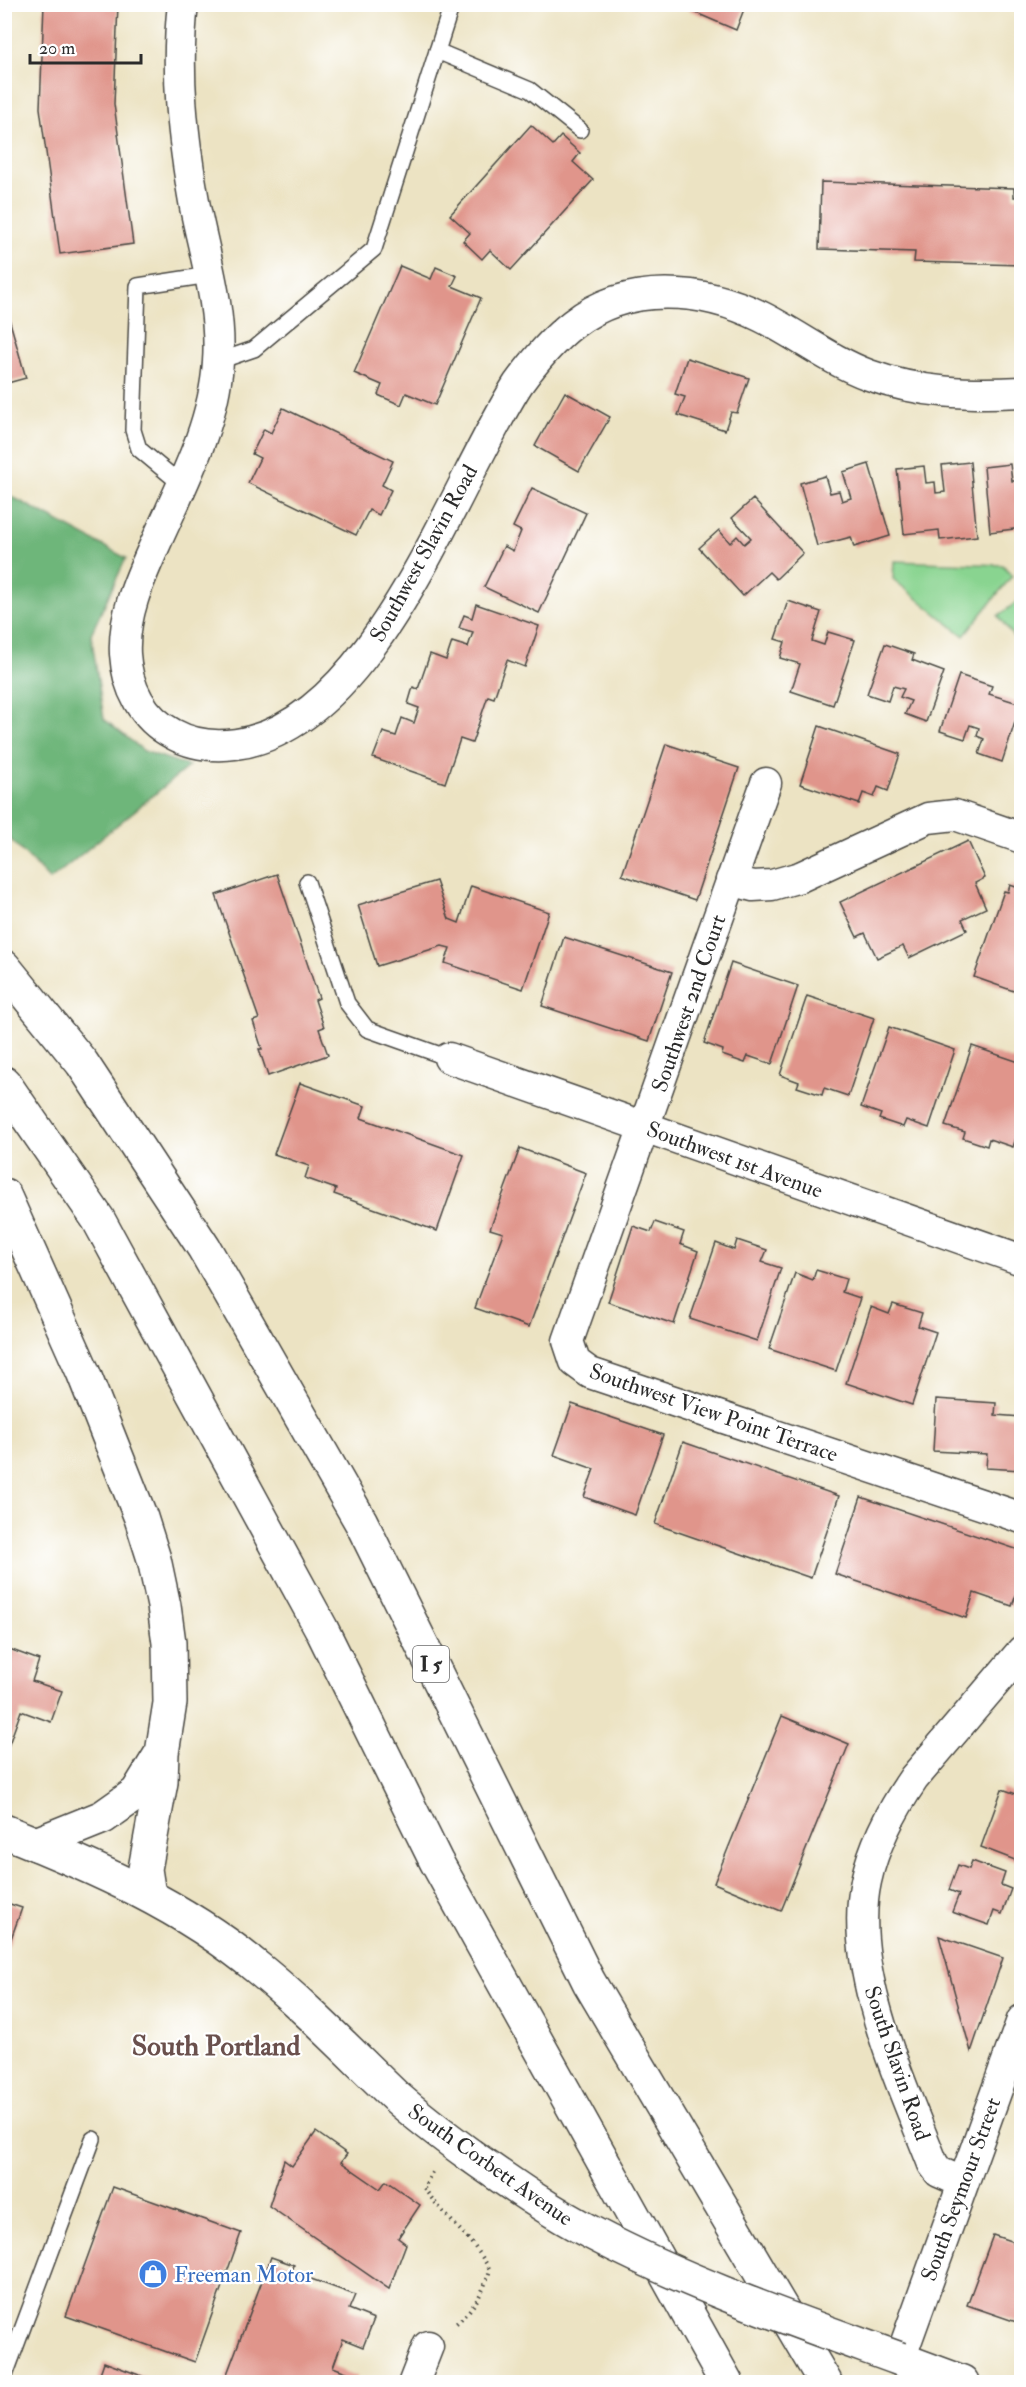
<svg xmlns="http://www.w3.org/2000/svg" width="1026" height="2387" font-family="'IM FELL Double Pica',serif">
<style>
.green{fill:#89d490;stroke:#5a805e;stroke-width:1.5}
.forest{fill:#6eb67a;stroke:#4c7052;stroke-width:1.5}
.building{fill:#e0958b}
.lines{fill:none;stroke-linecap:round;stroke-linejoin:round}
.lane-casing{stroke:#484742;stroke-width:18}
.street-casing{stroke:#484742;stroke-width:33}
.secondary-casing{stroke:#484742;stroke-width:36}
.highway-casing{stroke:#484742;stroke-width:36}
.path{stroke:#484742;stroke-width:4;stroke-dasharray:1.5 4.5;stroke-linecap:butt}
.lane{stroke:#fff;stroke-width:15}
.street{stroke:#fff;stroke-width:30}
.secondary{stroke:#fff;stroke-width:33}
.highway{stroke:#fff;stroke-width:33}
.secondary-bridge-casing{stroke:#484742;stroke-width:36;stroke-linecap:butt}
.secondary-bridge{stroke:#fff;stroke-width:33}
.labels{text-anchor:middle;stroke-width:4.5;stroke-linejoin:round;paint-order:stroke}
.shield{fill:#fff;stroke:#6b6b6b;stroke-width:1.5}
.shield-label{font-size:21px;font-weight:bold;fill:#2b2b2b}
.street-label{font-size:22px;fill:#2b2b2b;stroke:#fff}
.shop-label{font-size:22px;fill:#366cbe;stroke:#fff;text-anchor:start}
.district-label{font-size:28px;font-weight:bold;fill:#6a504d;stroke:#fff}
</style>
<rect width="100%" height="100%" fill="#fff"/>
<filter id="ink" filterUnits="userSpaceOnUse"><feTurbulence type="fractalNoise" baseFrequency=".0167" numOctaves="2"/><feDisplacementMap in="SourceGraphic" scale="12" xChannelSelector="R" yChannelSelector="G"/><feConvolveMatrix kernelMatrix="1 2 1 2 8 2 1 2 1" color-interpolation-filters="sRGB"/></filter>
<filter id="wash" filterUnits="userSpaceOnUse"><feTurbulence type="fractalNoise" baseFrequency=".008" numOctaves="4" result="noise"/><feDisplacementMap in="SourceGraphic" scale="24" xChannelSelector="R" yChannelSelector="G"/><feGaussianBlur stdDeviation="1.35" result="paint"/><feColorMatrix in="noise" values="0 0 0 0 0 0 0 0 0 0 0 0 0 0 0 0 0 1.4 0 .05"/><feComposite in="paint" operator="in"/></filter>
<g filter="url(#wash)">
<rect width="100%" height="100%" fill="#ece3c3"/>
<g class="green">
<path d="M894,561L1003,565L1012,576L964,636L893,579Z"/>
<path d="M1021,599V647L998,616Z"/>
</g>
<path class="forest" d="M5,493L126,558L91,634L104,719L144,751L189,766L50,880L5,834Z"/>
<g id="blocks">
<g class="building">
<path d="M44,4H118L114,104L133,244L60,254L40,108Z"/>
<path d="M675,4H746L736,30Z"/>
<path d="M531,125L553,145L561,136L580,153L573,162L593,180L511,270L490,250L482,259L463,241L470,233L450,215Z"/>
<path d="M821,182L1014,188V197H1022V265L914,262L915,252L819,249Z"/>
<path d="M400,266L431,279L436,267L457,276L452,286L481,298L435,405L406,393L401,405L378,395L382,385L354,373Z"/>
<path d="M4,301L26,378L4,384Z"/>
<path d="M687,358L749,378L737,413L731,412L725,430L678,415L685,397L675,394Z"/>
<path d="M565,392L610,417L579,471L535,446Z"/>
<path d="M283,408L393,461L382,485L391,490L379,515L369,510L356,535L248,483L260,458L252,454L264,429L271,433Z"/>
<path d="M970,462L977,536L940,540L939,530L904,534L897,469L924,466L926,483L935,482L936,493L945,492L942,465Z"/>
<path d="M869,464L890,536L854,547L851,537L817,546L800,483L825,476L830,493L839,491L842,501L851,498L843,472Z"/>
<path d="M1010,464L1012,481H1022V528L990,532L984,467Z"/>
<path d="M532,488L586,513L539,613L484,587L504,546L513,551L521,531L513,527Z"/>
<path d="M753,499L803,553L776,579L769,572L743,596L699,548L719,530L730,543L737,536L744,544L751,538L732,518Z"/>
<path d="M788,601L821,612L812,641L824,645L828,632L855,640L833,705L791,691L800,664L780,658L785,642L775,639Z"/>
<path d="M476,604L539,626L525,667L507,660L494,698L488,696L472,743L460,739L445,783L373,758L383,732L396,736L402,718L414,723L419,708L408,704L413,687L418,689L430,654L446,660L452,642L468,647L473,632L459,628L464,615L472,618Z"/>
<path d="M885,644L914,654L912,660L944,672L926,722L905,714L911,701L900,697L904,689L893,686L888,701L867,694Z"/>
<path d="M959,675L992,686L989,694L1021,704L1002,762L979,754L984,739L977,736L979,728L970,725L965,739L940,731Z"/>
<path d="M819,726L900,754L888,791L878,787L874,797L863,793L859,804L800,784Z"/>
<path d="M666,744L739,768L695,900L622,875Z"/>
<path d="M968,841L985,878L975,883L986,908L962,919L967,930L909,958L903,946L877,958L865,933L857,937L840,902Z"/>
<path d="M277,874L319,998L315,1000L324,1027L319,1029L328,1055L268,1076L259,1049H262L253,1021L259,1019L216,895Z"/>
<path d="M436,881L449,919L459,923L471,886L549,912L523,989L445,963L450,948L442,946L377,966L358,905Z"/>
<path d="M1010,885L1022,889V994L974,977L1004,891L1008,892Z"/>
<path d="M564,937L672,972L649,1041L542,1006Z"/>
<path d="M731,963L798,986L772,1064L748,1056L745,1063L722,1055L723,1050L704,1043Z"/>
<path d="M807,996L874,1018L848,1096L824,1088L822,1095L797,1087L799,1082L780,1075Z"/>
<path d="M889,1027L955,1050L929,1128L906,1120L903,1127L879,1119L881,1114L861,1107Z"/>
<path d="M972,1046L1022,1063V1121L1013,1147L989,1139L987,1146L963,1138L965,1132L945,1126Z"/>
<path d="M300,1083L365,1106L361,1118L464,1155L437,1231L334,1194L336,1189L305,1178L309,1166L274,1154Z"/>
<path d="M520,1148L586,1173L529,1327L475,1308L503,1233L490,1229Z"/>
<path d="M655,1222L684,1232L680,1244L698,1251L674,1324L608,1302L633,1226L651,1232Z"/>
<path d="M737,1240L767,1250L762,1262L781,1268L757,1341L690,1319L716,1243L734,1250Z"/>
<path d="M816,1270L846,1279L842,1292L860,1298L836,1371L769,1349L795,1273L813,1280Z"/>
<path d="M893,1304L922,1313L918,1326L936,1332L912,1405L846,1383L871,1307L889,1314Z"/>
<path d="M936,1399L996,1403L995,1415L1022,1417V1470L986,1468L987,1454L933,1451Z"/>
<path d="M572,1404L663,1435L635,1515L584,1497L594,1469L554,1455Z"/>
<path d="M683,1442L839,1496L811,1578L655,1524Z"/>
<path d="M861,1497L1022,1551V1578L1012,1606L974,1593L966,1618L835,1574Z"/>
<path d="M4,1647L39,1660L32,1681L62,1691L51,1722L21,1711L8,1747L4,1745Z"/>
<path d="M782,1716L849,1744L781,1911L714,1883Z"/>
<path d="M1002,1789L1022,1796L1020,1862L981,1847Z"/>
<path d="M972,1861L1005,1873L1001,1885L1011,1889L1002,1914L994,1911L989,1925L952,1912L959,1894L949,1890L958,1865L969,1869Z"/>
<path d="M4,1902L22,1908L8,1947L4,1946Z"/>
<path d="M939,1936L1003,1958L971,2052Z"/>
<path d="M316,2132L347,2154L341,2162L380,2189L386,2181L420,2205L398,2238L406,2244L389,2289L269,2206L284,2160L292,2166Z"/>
<path d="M113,2187L241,2233L195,2362L66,2316Z"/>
<path d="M993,2235L1022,2245V2324L967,2305Z"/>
<path d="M271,2257L294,2265L292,2272L355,2295L349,2309L374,2319L363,2347L343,2339L333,2367L357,2376L354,2382H224Z"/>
<path d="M104,2362L158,2382H97Z"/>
</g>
</g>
</g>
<g filter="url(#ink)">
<use href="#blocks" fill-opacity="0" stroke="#484742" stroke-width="1.5"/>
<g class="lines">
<g class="lane-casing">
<g id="lane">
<path d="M437,51L530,90L580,130"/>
<path d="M219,361L254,349L374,249L452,4"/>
<path d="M181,484L139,449L133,430L138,286L209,275"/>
<path d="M307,882L347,1003L367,1029L449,1058"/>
<path d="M4,2378L93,2139"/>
</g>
</g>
<g class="street-casing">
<g id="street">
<path d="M183,4C175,72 183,140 195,207C205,257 222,310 218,362C214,427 180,488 154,547C139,580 123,616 125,654C127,687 142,718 173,734C193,745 214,747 236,744C374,725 451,489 518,384C534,362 551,341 573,324C627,282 702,287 762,317C798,335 831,361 869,375C918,393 970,395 1022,392"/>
<path d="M766,783L568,1341L575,1362L590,1373L1022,1518"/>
<path d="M731,880L753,886L772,885L800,877L928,818L955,815L1022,838"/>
<path d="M449,1058L1022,1260"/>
<path d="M962,2182L939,2172L933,2164C902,2084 847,1969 866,1881C874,1844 892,1810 914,1778L1022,1651"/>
<path d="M900,2359L1022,2020"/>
<path d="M414,2382L428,2346"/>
</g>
</g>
<g class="secondary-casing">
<g id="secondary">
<path d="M4,1831C94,1867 184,1906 259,1969C307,2008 350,2053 395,2096C419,2117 444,2136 470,2155"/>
<path d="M900,2359L962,2382"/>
</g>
</g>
<g class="highway-casing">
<g id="highway">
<path d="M4,967L82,1063L204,1248L361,1522L589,1982L825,2382"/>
<path d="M4,1083L98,1219L321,1628L436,1861L726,2382"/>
<path d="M4,1195L83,1372L141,1518L154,1559L164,1606L169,1643L170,1703L162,1753L161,1782L145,1869L149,1895"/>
<path d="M36,1844L103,1817L137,1793L159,1757"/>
</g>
</g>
<path class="path" d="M432,2172L424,2188C444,2217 473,2238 490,2270C482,2295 474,2309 453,2326"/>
<use href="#lane" class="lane"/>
<use href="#street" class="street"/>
<use href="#secondary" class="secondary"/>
<use href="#highway" class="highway"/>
<g class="secondary-bridge-casing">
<path id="secondary-bridge" d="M470,2155C510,2183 549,2211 592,2233C691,2285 796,2321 900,2359"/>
</g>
<use href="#secondary-bridge" class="secondary-bridge"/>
</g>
</g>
<defs>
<g id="shop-disc" transform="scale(1.5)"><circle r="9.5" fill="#3f7fe0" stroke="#fff"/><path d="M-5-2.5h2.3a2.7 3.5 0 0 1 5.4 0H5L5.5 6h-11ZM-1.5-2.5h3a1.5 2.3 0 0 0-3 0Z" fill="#fff"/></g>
</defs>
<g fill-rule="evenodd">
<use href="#shop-disc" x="153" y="2274"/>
</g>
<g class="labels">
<rect class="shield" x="413" y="1646" width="36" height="36" rx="4.5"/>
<g class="shield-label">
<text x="431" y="1671">I 5</text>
</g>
<g class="street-label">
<text transform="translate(423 553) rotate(-61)" y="8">Southwest Slavin Road</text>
<text transform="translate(688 1003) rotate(-71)" y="8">Southwest 2nd Court</text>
<text transform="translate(735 1159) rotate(20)" y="8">Southwest 1st Avenue</text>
<text transform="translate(714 1412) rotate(19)" y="8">Southwest View Point Terrace</text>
<text transform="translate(898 2063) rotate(71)" y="8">South Slavin Road</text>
<text transform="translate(491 2164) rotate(35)" y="8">South Corbett Avenue</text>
<text transform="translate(960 2189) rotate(-70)" y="8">South Seymour Street</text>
</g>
<g class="shop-label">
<text x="174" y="2282">Freeman Motor</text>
</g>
<g class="district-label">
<text x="216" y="2055">South Portland</text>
</g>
</g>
<rect width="1026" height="2387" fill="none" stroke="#fff" stroke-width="24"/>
<path d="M30 54v9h111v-9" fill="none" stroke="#2b2b2b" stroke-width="3"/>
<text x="39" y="54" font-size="18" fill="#2b2b2b" stroke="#ffffff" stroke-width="4.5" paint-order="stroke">20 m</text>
</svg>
